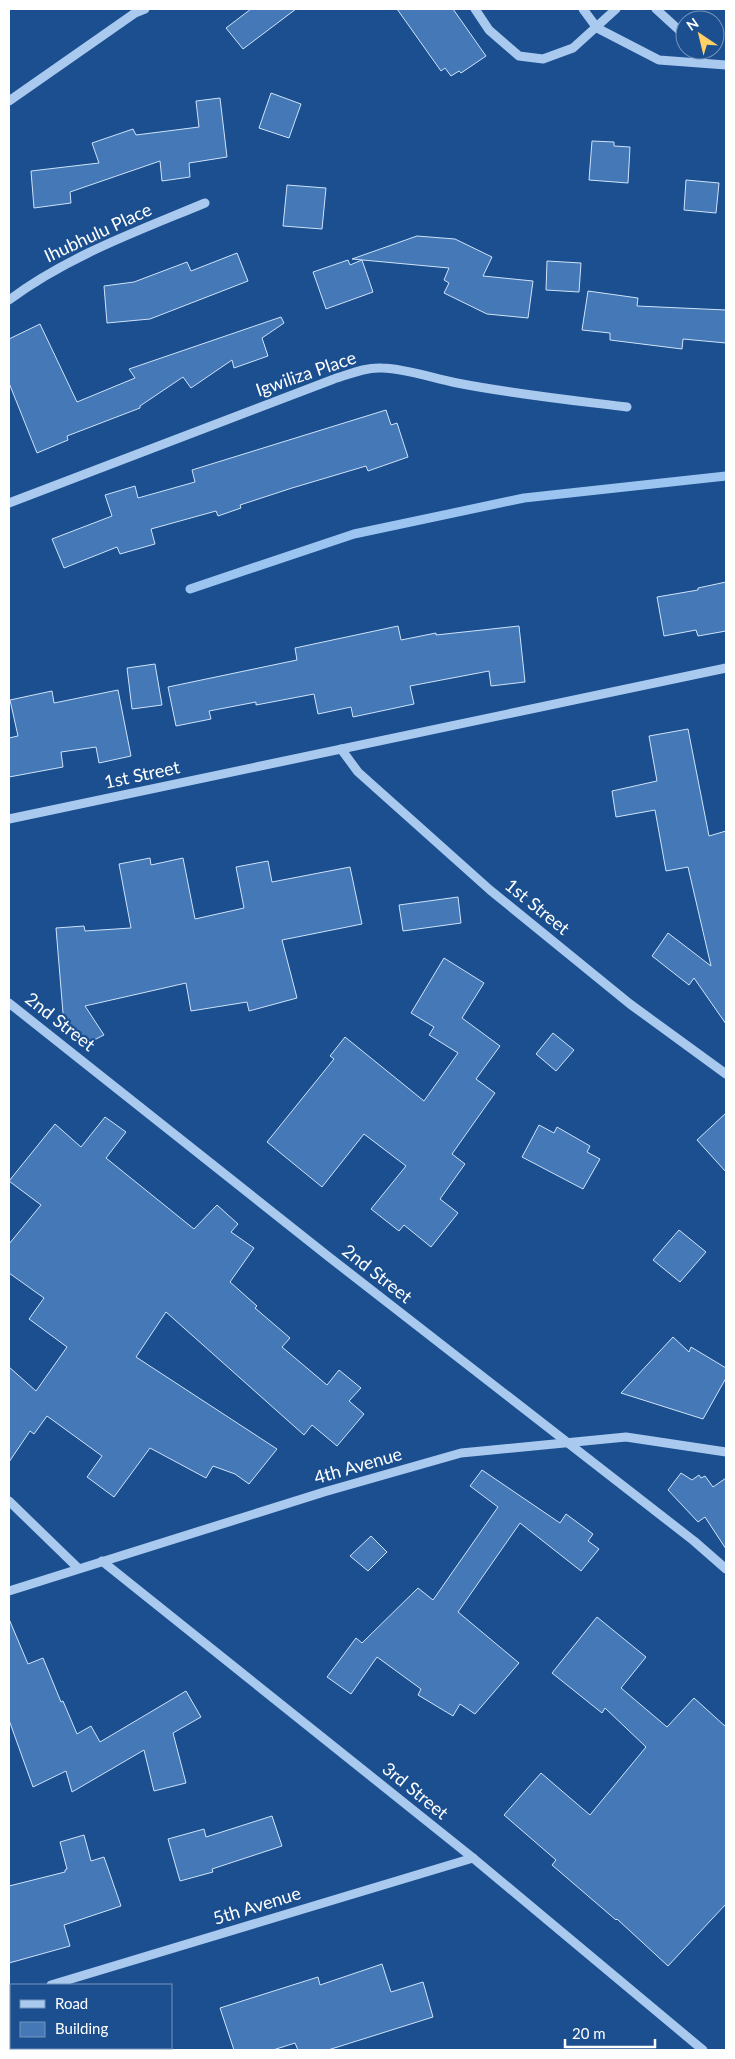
<svg xmlns="http://www.w3.org/2000/svg" width="735" height="2059" font-family="Lato,sans-serif">
<style>
.lines{fill:none;stroke-linecap:round;stroke-linejoin:round}
.stream{stroke:#9cc4f0;stroke-width:9}
.building{fill:#4478b7;stroke:#cfe3fa}
.minor{stroke:#a9c9ee;stroke-width:9}
.labels{text-anchor:middle;stroke-width:4.5;stroke-linejoin:round;paint-order:stroke}
.street-label{font-size:18px;fill:#fff;stroke:#1b4f8f}
</style>
<rect width="100%" height="100%" fill="#1b4f8f"/>
<g class="lines">
<path class="stream" d="M190,589L354,534L524,498L726,476"/>
</g>
<g class="building">
<path d="M251,9H296L243,49L226,28Z"/>
<path d="M397,9H453L486,56L461,73L459,71L451,76L445,68L441,71Z"/>
<path d="M271,93L301,104L289,138L259,128Z"/>
<path d="M220,98L227,157L189,163L190,177L162,181L160,161L70,192L71,203L34,208L31,171L99,163L92,143L133,129L136,135L199,127L196,101Z"/>
<path d="M592,141L614,142V146L630,147L628,183L589,180Z"/>
<path d="M686,180L719,183L716,213L684,210Z"/>
<path d="M287,185L326,188L322,229L283,226Z"/>
<path d="M417,236L455,239L492,257L483,276L533,281L528,318L487,314L444,293L449,283L444,280L449,268L352,259Z"/>
<path d="M237,253L248,281L150,319L107,323L104,286L134,282L187,262L191,271Z"/>
<path d="M348,260L350,265L362,260L373,292L326,309L313,272Z"/>
<path d="M547,261L581,263L579,292L546,290Z"/>
<path d="M588,291L638,298L637,306L726,310V343L683,339L682,349L610,340V333L582,330Z"/>
<path d="M281,317L284,323L262,338L268,356L234,368L232,360L191,388L183,377L140,406V408L67,436L68,440L37,453L9,383V339L40,324L77,402L135,378L129,369Z"/>
<path d="M386,410L391,425L397,423L408,457L368,471L366,466L292,488L240,505L241,508L218,516L216,511L151,529L155,544L120,554L117,547L64,568L52,539L112,516L105,495L135,486L138,498L195,482L192,470Z"/>
<path d="M726,582V631L698,636L696,630L664,636L657,597L698,590V588Z"/>
<path d="M398,626L401,640L436,633V635L519,626L525,682L491,686L489,671L410,686L414,704L353,717L351,707L318,714L314,694L256,705V702L209,711L211,719L176,726L168,687L297,660L295,648Z"/>
<path d="M155,664L162,705L132,709L127,668Z"/>
<path d="M118,690L131,756L99,763L96,747L61,752L63,767L9,777V738L18,736L10,700L52,691L54,703Z"/>
<path d="M688,729L709,836L726,831V1024L694,978L689,985L652,956L668,933L711,966L688,867L666,871L655,810L616,817L612,791L657,781L649,736Z"/>
<path d="M150,858L151,865L183,858L195,919L244,908L236,867L268,861L272,882L350,867L362,924L282,940L297,998L249,1011L247,1002L191,1011L186,983L85,1006L104,1035L86,1044L79,1040L64,1025L56,928L84,926L85,931L131,928L119,864Z"/>
<path d="M458,897L461,923L403,931L399,905Z"/>
<path d="M444,958L484,983L462,1018L500,1046L476,1079L495,1093L452,1154L465,1164L440,1199L458,1213L431,1247L404,1225L399,1231L371,1209L406,1166L364,1134L322,1187L267,1142L334,1059L330,1056L345,1037L424,1101L458,1053L429,1035L434,1027L411,1013Z"/>
<path d="M553,1033L574,1050L556,1071L536,1054Z"/>
<path d="M726,1113V1172L697,1140Z"/>
<path d="M105,1117L126,1132L106,1158L194,1229L217,1205L238,1224L231,1232L254,1248L230,1282L257,1306L255,1308L290,1338L282,1347L327,1385L339,1370L361,1388L349,1401L364,1414L337,1446L312,1425L304,1435L166,1312L136,1357L277,1449L249,1484L235,1474L213,1466L206,1478L150,1448L114,1497L87,1477L102,1456L47,1416L34,1434L30,1431L9,1462V1367L36,1391L67,1347L29,1319L44,1298L9,1273V1244L41,1205L9,1181L55,1124L81,1147Z"/>
<path d="M539,1125L554,1133L557,1127L590,1146L587,1152L600,1159L583,1189L522,1157Z"/>
<path d="M679,1230L706,1252L680,1282L653,1260Z"/>
<path d="M673,1337L689,1352L691,1347L726,1368V1378L703,1419L621,1393Z"/>
<path d="M482,1470L560,1523L566,1514L593,1534L588,1541L599,1549L581,1571L520,1523L458,1612L519,1663L475,1714L460,1704L453,1716L418,1695L421,1689L377,1657L351,1694L327,1677L356,1638L362,1643L418,1588L433,1600L498,1507L470,1486Z"/>
<path d="M681,1473L692,1480L699,1475L701,1478L705,1476L713,1487L726,1478V1549L705,1517L698,1522L668,1490Z"/>
<path d="M371,1536L387,1552L368,1571L350,1556Z"/>
<path d="M597,1617L646,1657L621,1688L667,1727L694,1698L726,1727V1904L668,1966L617,1919L616,1920L552,1865L556,1860L504,1815L541,1773L590,1815L646,1747L605,1708L602,1713L552,1673Z"/>
<path d="M9,1619L28,1664L43,1658L61,1702L63,1701L77,1734L91,1726L100,1742L186,1691L201,1717L173,1733L186,1783L154,1791L144,1750L72,1792L66,1771L33,1787L9,1720Z"/>
<path d="M272,1816L282,1846L212,1869L213,1872L180,1881L168,1839L204,1829L206,1837Z"/>
<path d="M84,1835L91,1861L104,1857L121,1906L64,1925L70,1946L9,1963V1886L65,1872V1870L67,1869L60,1842Z"/>
<path d="M382,1964L391,1992L423,1982L433,2017L328,2050H298L295,2043L273,2050H234L220,2008L318,1977L320,1985Z"/>
</g>
<g class="lines">
<g class="minor">
<path d="M475,9L489,30L519,56L543,59L573,48L616,9"/>
<path d="M583,9L597,28L659,60L726,65"/>
<path d="M656,9L679,30L685,39"/>
<path d="M693,50L702,62"/>
<path d="M9,101L135,13L145,9"/>
<path d="M9,300C68,256 138,231 205,203"/>
<path d="M9,503L334,379C350,374 366,367 382,368C408,369 432,378 457,383C513,394 570,400 627,407"/>
<path d="M341,749L358,772L490,890L630,1004L726,1074"/>
<path d="M9,819L726,668"/>
<path d="M9,1003L329,1257L694,1541L726,1569"/>
<path d="M9,1501L78,1568"/>
<path d="M102,1561L473,1858L703,2050"/>
<path d="M9,1591L324,1492L461,1453L626,1437L726,1452"/>
<path d="M51,1985L473,1858"/>
<path d="M9,1998H11"/>
</g>
</g>
<g class="labels">
<g class="street-label">
<text transform="translate(98 233) rotate(-25)" y="6">Ihubhulu Place</text>
<text transform="translate(306 374) rotate(-19)" y="6">Igwiliza Place</text>
<text transform="translate(142 775) rotate(-12)" y="6">1st Street</text>
<text transform="translate(537 907) rotate(39)" y="6">1st Street</text>
<text transform="translate(60 1022) rotate(38)" y="6">2nd Street</text>
<text transform="translate(377 1274) rotate(38)" y="6">2nd Street</text>
<text transform="translate(358 1466) rotate(-16)" y="6">4th Avenue</text>
<text transform="translate(415 1791) rotate(39)" y="6">3rd Street</text>
<text transform="translate(257 1906) rotate(-17)" y="6">5th Avenue</text>
</g>
</g>
<rect width="735" height="2059" fill="none" stroke="#ffffff" stroke-width="20"/>
<rect x="10" y="1984" width="162" height="65" fill="#1b4f8f" stroke="#7695bc"/>
<rect x="20" y="2000" width="25" height="8" fill="#a9c9ee" stroke="#7695bc"/>
<text x="55" y="2009" font-size="15" fill="#ffffff">Road</text>
<rect x="20" y="2022" width="25" height="15" fill="#4478b7" stroke="#7695bc"/>
<text x="55" y="2034" font-size="15" fill="#ffffff">Building</text>
<g transform="translate(700 35) rotate(325)"><circle r="24" fill="#1b4f8f" stroke="#7695bc"/>
<path d="M0-4L9 19L0 12L-9 19Z" fill="#ffd166"/>
<text y="-8" font-size="14" font-weight="bold" text-anchor="middle" fill="#ffffff">N</text>
</g>
<path d="M565 2039v8h90v-8" fill="none" stroke="#ffffff" stroke-width="2.5"/>
<text x="572" y="2039" font-size="15" fill="#ffffff" stroke="#1b4f8f" stroke-width="4" paint-order="stroke">20 m</text>
</svg>
